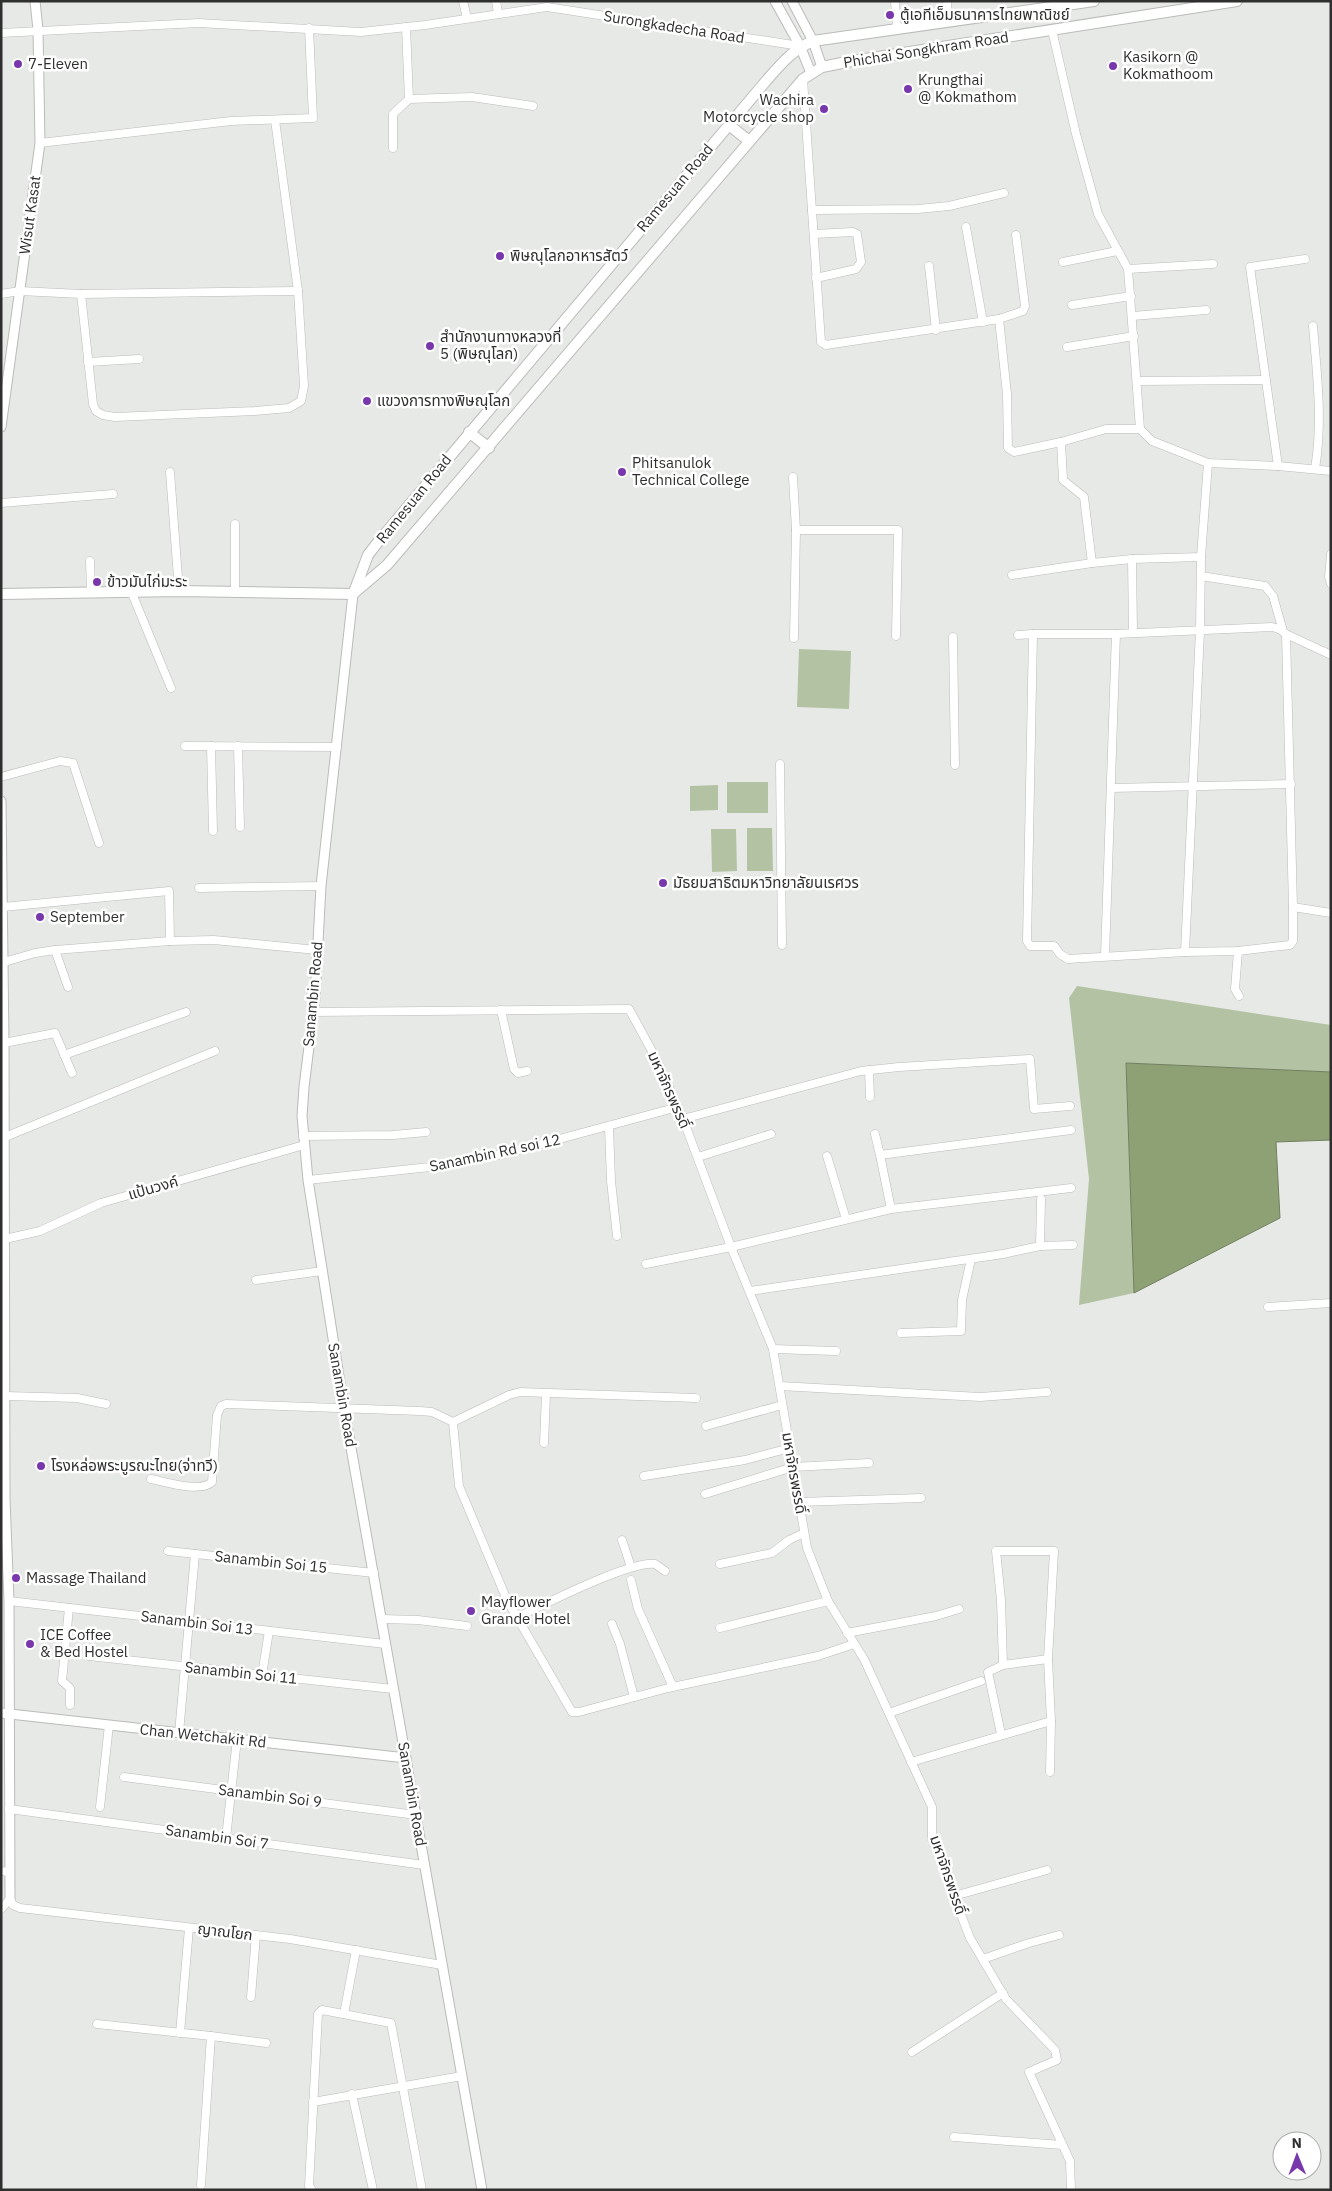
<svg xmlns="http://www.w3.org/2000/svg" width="1332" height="2191" font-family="'IBM Plex Sans','Noto Sans Thai',sans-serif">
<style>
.green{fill:#b4c2a4}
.water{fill:#8ea175;stroke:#717f60}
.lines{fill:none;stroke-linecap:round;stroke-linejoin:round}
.minor-casing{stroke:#babcb9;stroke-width:9}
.tertiary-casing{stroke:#babcb9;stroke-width:11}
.secondary-casing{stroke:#babcb9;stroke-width:12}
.minor{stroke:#fff;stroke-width:8}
.tertiary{stroke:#fff;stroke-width:9}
.secondary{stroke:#fff;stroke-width:10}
.poi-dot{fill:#7937ac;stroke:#fff;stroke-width:2}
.labels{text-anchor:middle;stroke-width:5;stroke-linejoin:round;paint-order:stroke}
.poi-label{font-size:15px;fill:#2e2f2e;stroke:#fff;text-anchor:start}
.street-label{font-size:15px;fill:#2e2f2e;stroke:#fff}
</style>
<rect width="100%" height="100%" fill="#e7e9e6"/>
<g class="green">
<path d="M799,649L851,651L849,709L797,707Z"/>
<rect x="727" y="782" width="41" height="31"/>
<path d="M718,785V810L690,811V786Z"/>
<path d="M747,828H772L773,871H747Z"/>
<path d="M711,829H736L737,871L712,872Z"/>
<path d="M1077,986L1331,1025V1072L1126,1063L1134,1293L1079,1305L1089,1179L1069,998Z"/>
</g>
<path class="water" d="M1126,1063L1331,1072V1140L1276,1142L1280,1218L1134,1293Z"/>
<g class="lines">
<g class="minor-casing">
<g id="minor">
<path d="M463,1L467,18"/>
<path d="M496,1L498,13"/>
<path d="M895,1L897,29"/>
<path d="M947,1L948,22"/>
<path d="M406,27L409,99"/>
<path d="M1052,30L1076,134L1098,214L1128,269L1140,429"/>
<path d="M1,33L199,23L361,32L425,25L547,7L800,46"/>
<path d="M803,79L821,342L826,345L999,319L1007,394L1008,448L1014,452L1061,442L1106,429H1140L1152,441L1208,463L1278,466L1331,471"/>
<path d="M40,143L231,121L313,118L309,28"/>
<path d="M393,148V114L409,99L472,97L533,106"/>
<path d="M812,210L918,209L949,206L1004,193"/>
<path d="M966,227L983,322"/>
<path d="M814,234L853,232L857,234L861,262L856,269L816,278"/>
<path d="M1063,262L1117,251"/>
<path d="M929,266L936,330"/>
<path d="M1128,269L1213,264"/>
<path d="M1,294L20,291L81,294L298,291"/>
<path d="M81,294L93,404L96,411L103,415L115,417L255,411L289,408L301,401L304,386L298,291L275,120"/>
<path d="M1072,305L1131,296"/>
<path d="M1133,316L1206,310"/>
<path d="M999,319L1023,311L1025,306L1016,235"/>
<path d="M1313,326C1317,375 1323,421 1315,469"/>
<path d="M1067,347L1134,336"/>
<path d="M88,362L139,359"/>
<path d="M1137,381L1266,380"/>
<path d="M1061,442L1063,480L1084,497L1092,563"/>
<path d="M1278,466L1250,267L1305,259"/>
<path d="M170,472L179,591"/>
<path d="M793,477L796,530L794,638"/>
<path d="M1,503L113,494"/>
<path d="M235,524V592"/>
<path d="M796,530H898L896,636"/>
<path d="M1331,554L1329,577L1331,584"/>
<path d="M1132,559L1201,557"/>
<path d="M90,561L91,591"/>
<path d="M1012,575L1092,563L1132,559L1133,632"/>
<path d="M1201,576L1265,586L1273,596L1283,631"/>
<path d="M131,591L171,688"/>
<path d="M1033,634H1116L1272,627L1279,629L1286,634L1331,655"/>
<path d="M1018,635L1033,634L1027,941L1030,946H1054L1060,954L1068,959L1185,952L1238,951L1290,945L1293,941V907L1286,634"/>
<path d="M953,637L955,765"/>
<path d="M185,746L337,747"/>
<path d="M211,746L213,831"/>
<path d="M238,746L240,827"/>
<path d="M780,764L782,945"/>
<path d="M1,777L60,761L73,763L99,843"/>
<path d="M1111,788L1291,784"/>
<path d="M199,888L321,886"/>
<path d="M3,907L169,891L170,941"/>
<path d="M1293,907L1331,913"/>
<path d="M55,950L68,987"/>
<path d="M1238,951L1235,989L1239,996"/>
<path d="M1185,952L1200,631L1201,557L1208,463"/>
<path d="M1105,956L1116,634"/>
<path d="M1,963L35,953L55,950L170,941L214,940L317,950"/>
<path d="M501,1010L514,1069L518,1073L527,1071"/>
<path d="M313,1012L629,1009L658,1062L683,1119L731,1247L773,1349L807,1548L828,1601L864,1659L932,1807V1839L970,1938L1006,1999L1055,2050L1057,2060L1029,2072L1070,2161L1071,2190"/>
<path d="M4,1043L55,1033L72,1073"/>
<path d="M64,1055L186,1012"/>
<path d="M869,1070L870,1097"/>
<path d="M683,1119L861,1071L899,1067L1030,1059L1034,1109L1070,1106"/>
<path d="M609,1127L611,1181L617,1236"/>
<path d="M875,1134L880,1155"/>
<path d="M303,1136L393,1135L426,1132"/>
<path d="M5,1137L215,1051"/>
<path d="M827,1156L846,1219"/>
<path d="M698,1157L771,1134"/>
<path d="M308,1180L430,1167L508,1153L678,1107"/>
<path d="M891,1209L880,1155L1071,1130"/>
<path d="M5,1239L40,1231L101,1203L304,1145"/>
<path d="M1040,1246L1041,1199"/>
<path d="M646,1264L731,1247L891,1209L1071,1188"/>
<path d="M256,1280L322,1271"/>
<path d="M750,1291L1003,1254L1040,1246L1073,1245"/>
<path d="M1268,1307L1331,1303"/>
<path d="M901,1333L961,1331L962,1300L971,1259"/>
<path d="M773,1349L836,1351"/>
<path d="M780,1386L980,1397L1047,1392"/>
<path d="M6,1396L77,1398L106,1404"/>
<path d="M453,1422L509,1395L520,1392L696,1398"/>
<path d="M706,1426L782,1405"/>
<path d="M544,1443L546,1394"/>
<path d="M644,1476L745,1460L790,1448"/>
<path d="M151,1479C166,1482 201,1493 212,1482L217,1415L221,1406L226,1404L420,1411L432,1412L453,1422L459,1486L507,1600L572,1712H579L668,1688L818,1656L854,1644"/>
<path d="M705,1494L793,1467L869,1463"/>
<path d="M799,1502L921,1498"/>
<path d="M622,1540L631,1567"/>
<path d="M168,1551L374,1573"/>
<path d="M720,1564L772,1553L789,1540L804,1533"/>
<path d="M631,1580L638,1609L673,1687"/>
<path d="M9,1601L385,1644"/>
<path d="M69,1608L62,1681L70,1688V1705"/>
<path d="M516,1618C543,1605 629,1561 655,1564L665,1571"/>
<path d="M381,1619L418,1620L467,1626"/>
<path d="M612,1624L620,1644L634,1697"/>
<path d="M720,1628L828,1601"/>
<path d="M847,1633L936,1616L959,1609"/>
<path d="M89,1656L393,1689"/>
<path d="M1003,1665L1001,1600L996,1551H1054L1048,1659L1051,1721L1050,1772"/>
<path d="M262,1675L269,1631"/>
<path d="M889,1713L981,1681"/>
<path d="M179,1733L195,1554"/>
<path d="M1001,1734L988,1672L1003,1665L1048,1659"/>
<path d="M911,1762L1051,1721"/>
<path d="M124,1777L416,1815"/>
<path d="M100,1807L109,1725"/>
<path d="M9,1809L424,1865"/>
<path d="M226,1838L237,1739"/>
<path d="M1,1871L9,1872"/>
<path d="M954,1896L1047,1870"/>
<path d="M1,1909L10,1899L13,1905L20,1908L290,1939L442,1965"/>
<path d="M983,1959L1029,1943L1059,1935"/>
<path d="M251,1997L256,1935"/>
<path d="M344,2014L356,1950"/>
<path d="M97,2024L211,2036L201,2185"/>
<path d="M180,2033L189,1928"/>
<path d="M211,2036L266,2043"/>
<path d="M912,2052L1003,1993"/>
<path d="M352,2094L373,2190"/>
<path d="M313,2102L462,2076"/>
<path d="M954,2137L1062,2145"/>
<path d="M312,2190L309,2186L318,2014L322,2010L391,2023L422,2190"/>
</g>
</g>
<g class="tertiary-casing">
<g id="tertiary">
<path d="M775,1L800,46L811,73"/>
<path d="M792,1L813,41L822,67"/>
<path d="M1,427L40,143L38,30L35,1"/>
<path d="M353,594L321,886L315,998L304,1087L302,1116L308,1180L344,1408L482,2190"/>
<path d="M1,801L4,1043L5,1499L9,1601L10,1899"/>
<path d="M1,1713L406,1758"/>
</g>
</g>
<g class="secondary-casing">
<g id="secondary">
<path d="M729,125L749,141"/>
<path d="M469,432L489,448"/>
<path d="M354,592L368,555L378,542L766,81C780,65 793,49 813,41L1094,1"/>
<path d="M1,594L179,591L353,594L387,565L803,79L822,67L852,61L1237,1"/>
</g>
</g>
<use href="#minor" class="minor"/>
<use href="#tertiary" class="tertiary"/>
<use href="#secondary" class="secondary"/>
</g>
<g class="poi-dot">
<circle cx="890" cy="15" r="5"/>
<circle cx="18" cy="64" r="5"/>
<circle cx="1113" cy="66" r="5"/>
<circle cx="908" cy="89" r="5"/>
<circle cx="824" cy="109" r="5"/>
<circle cx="500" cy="256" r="5"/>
<circle cx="430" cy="346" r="5"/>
<circle cx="367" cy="401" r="5"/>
<circle cx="622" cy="472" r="5"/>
<circle cx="97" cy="582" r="5"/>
<circle cx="663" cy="883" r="5"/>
<circle cx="40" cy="917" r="5"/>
<circle cx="41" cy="1466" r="5"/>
<circle cx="16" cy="1578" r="5"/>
<circle cx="471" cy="1611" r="5"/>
<circle cx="30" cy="1644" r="5"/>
</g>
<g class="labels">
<g class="poi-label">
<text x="900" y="20">ตู้เอทีเอ็มธนาคารไทยพาณิชย์</text>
<text x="1123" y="62">Kasikorn @<tspan x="1123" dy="17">Kokmathoom</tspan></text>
<text x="28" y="69">7-Eleven</text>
<text x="918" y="85">Krungthai<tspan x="918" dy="17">@ Kokmathom</tspan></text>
<text x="814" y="105" text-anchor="end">Wachira<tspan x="814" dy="17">Motorcycle shop</tspan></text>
<text x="510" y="261">พิษณุโลกอาหารสัตว์</text>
<text x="440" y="342">สำนักงานทางหลวงที่<tspan x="440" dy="17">5 (พิษณุโลก)</tspan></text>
<text x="377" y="406">แขวงการทางพิษณุโลก</text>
<text x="632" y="468">Phitsanulok<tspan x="632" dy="17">Technical College</tspan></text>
<text x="107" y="587">ข้าวมันไก่มะระ</text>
<text x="673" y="888">มัธยมสาธิตมหาวิทยาลัยนเรศวร</text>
<text x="50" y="922">September</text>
<text x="51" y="1471">โรงหล่อพระบูรณะไทย(จ่าทวี)</text>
<text x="26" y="1583">Massage Thailand</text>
<text x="481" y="1607">Mayflower<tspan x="481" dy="17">Grande Hotel</tspan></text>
<text x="40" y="1640">ICE Coffee<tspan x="40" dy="17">&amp; Bed Hostel</tspan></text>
</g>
<g class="street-label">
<text transform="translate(674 27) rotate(9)" y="5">Surongkadecha Road</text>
<text transform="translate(926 50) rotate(-9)" y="5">Phichai Songkhram Road</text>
<text transform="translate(675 188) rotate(-50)" y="5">Ramesuan Road</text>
<text transform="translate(30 215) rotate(-82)" y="5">Wisut Kasat</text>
<text transform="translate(414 499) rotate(-51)" y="5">Ramesuan Road</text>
<text transform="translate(313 994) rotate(-85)" y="5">Sanambin Road</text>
<text transform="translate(669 1090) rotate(66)" y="5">มหาจักรพรรดิ์</text>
<text transform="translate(495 1153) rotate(-12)" y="5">Sanambin Rd soi 12</text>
<text transform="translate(153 1188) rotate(-16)" y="5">แป้นวงค์</text>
<text transform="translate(342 1395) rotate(80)" y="5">Sanambin Road</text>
<text transform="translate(794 1473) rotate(80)" y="5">มหาจักรพรรดิ์</text>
<text transform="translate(271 1562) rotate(6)" y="5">Sanambin Soi 15</text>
<text transform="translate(197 1623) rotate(7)" y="5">Sanambin Soi 13</text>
<text transform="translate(241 1673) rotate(6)" y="5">Sanambin Soi 11</text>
<text transform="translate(203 1736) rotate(6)" y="5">Chan Wetchakit Rd</text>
<text transform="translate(412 1794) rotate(80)" y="5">Sanambin Road</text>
<text transform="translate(270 1796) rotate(7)" y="5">Sanambin Soi 9</text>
<text transform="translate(217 1837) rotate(8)" y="5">Sanambin Soi 7</text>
<text transform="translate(948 1875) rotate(71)" y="5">มหาจักรพรรดิ์</text>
<text transform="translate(225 1932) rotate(7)" y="5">ญาณโยก</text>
</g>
</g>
<rect width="1332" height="2191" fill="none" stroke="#2e2f2e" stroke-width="5"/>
<g transform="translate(1297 2156) rotate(359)"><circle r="24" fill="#ffffff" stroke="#abacab"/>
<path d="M0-4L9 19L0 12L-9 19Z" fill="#7937ac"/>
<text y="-8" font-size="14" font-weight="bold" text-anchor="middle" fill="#2e2f2e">N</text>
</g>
</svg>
